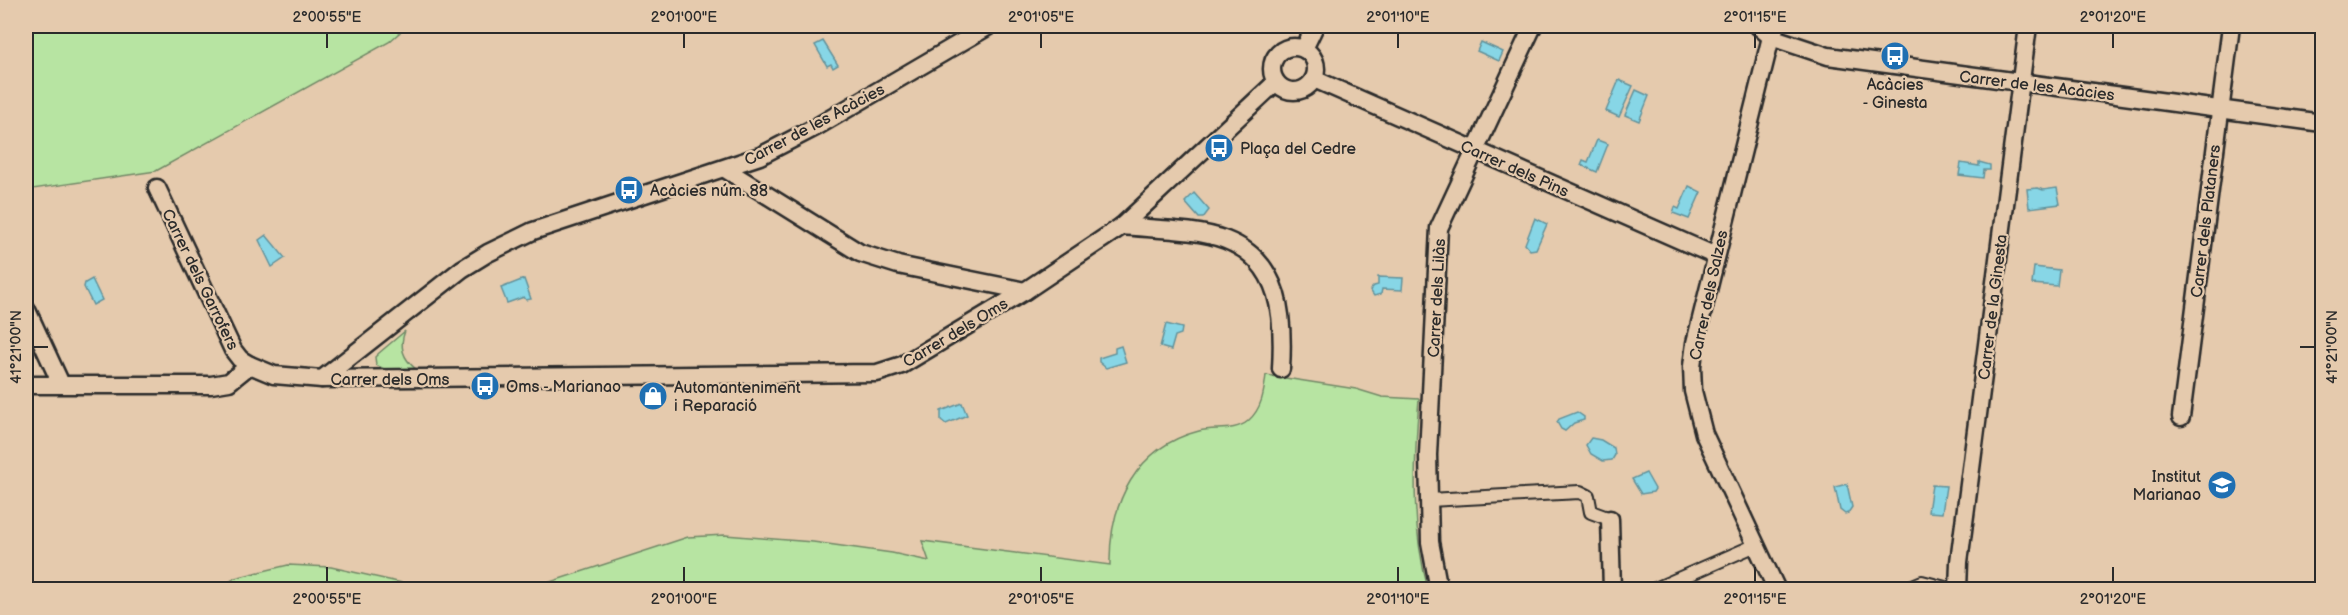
<svg xmlns="http://www.w3.org/2000/svg" width="2348" height="615" font-family="'Balsamiq Sans',sans-serif">
<style>
.green{fill:#b7e4a2;stroke:#718866;stroke-width:1.5}
.water{fill:#87d6e6;stroke:#62929b;stroke-width:1.5}
.lines{fill:none;stroke-linecap:round;stroke-linejoin:round}
.pedestrian-casing{stroke:#2b2b2b;stroke-width:16}
.minor-casing{stroke:#2b2b2b;stroke-width:21}
.pedestrian{stroke:#e5caad;stroke-width:12}
.minor{stroke:#e5caad;stroke-width:16}
.ticks{fill:none;stroke:#2b2b2b;stroke-width:2}
.labels{text-anchor:middle;stroke-width:4.5;stroke-linejoin:round;paint-order:stroke}
.poi-label{font-size:16px;fill:#2b2b2b;stroke:#e5caad;text-anchor:start}
.street-label{font-size:16px;fill:#2b2b2b;stroke:#e5caad}
.neatline{fill:none;stroke:#2b2b2b;stroke-width:2}
.ticks-label{font-size:15px;text-anchor:middle;fill:#2b2b2b}
</style>
<rect width="100%" height="100%" fill="#e5caad"/>
<filter id="ink" filterUnits="userSpaceOnUse"><feTurbulence type="fractalNoise" baseFrequency=".0167" numOctaves="2"/><feDisplacementMap in="SourceGraphic" scale="12" xChannelSelector="R" yChannelSelector="G"/><feConvolveMatrix kernelMatrix="1 2 1 2 8 2 1 2 1" color-interpolation-filters="sRGB"/></filter>
<g filter="url(#ink)">
<g class="green">
<path d="M26,26H407L389,42L156,171L26,190Z"/>
<path d="M405,331C399,346 403,359 416,369H384L376,365L375,357L379,353Z"/>
<path d="M1266,375L1356,389L1382,397L1419,399C1414,464 1411,526 1428,589L519,590L528,585H541L688,537L725,535L813,542L892,553L929,561L922,541L1110,565C1109,503 1136,447 1199,431C1215,427 1235,432 1248,421C1262,409 1264,392 1266,375Z"/>
<path d="M288,565L331,567L429,589H219L235,578Z"/>
</g>
<g class="water">
<path d="M823,41L838,65L833,68L831,64L827,66L815,45Z"/>
<path d="M1481,42L1503,52L1499,61L1477,51Z"/>
<path d="M1619,80L1633,86L1619,117L1606,111Z"/>
<path d="M1636,90L1649,96L1639,121L1625,115Z"/>
<path d="M1597,140L1608,144L1597,172L1581,165L1583,160L1588,162Z"/>
<path d="M1979,162L1990,165V170H1984L1983,178L1959,175L1961,163L1979,166Z"/>
<path d="M1689,186L1701,192L1689,219L1673,213L1675,207L1679,209Z"/>
<path d="M2038,188L2043,190L2057,188L2060,204L2029,208L2027,189Z"/>
<path d="M1194,193L1209,210L1203,218H1199L1185,202Z"/>
<path d="M1535,218L1547,224L1536,249L1530,250L1525,244Z"/>
<path d="M266,235L285,258L272,267L259,240Z"/>
<path d="M2034,267L2059,270L2057,286L2032,284Z"/>
<path d="M1378,277L1403,278L1402,290L1382,289L1381,294L1374,296L1370,290L1374,286L1378,285Z"/>
<path d="M92,279L102,300L93,305L84,287L85,283Z"/>
<path d="M524,279L531,299L526,300L524,297L507,303L501,288Z"/>
<path d="M1166,324L1182,328L1181,334L1175,336L1171,350L1160,347Z"/>
<path d="M1121,346L1126,362L1106,368L1099,362V358L1115,353V348Z"/>
<path d="M962,403L967,415L946,424L941,420V411Z"/>
<path d="M1577,412L1584,417V420L1574,423L1565,431L1561,429L1557,422L1559,419Z"/>
<path d="M1591,438L1601,440L1614,448L1615,455L1612,460L1603,461L1591,454L1586,445Z"/>
<path d="M1646,473L1655,489L1653,492L1641,494L1632,479Z"/>
<path d="M1847,484L1852,507L1848,513L1845,514L1840,510L1835,487Z"/>
<path d="M1932,485L1946,486L1942,513L1928,512Z"/>
</g>
<g class="lines">
<g class="pedestrian-casing">
<g id="pedestrian">
<path d="M1429,500L1580,492L1588,496L1591,512L1610,519"/>
<path d="M1653,590L1756,545"/>
<path d="M1903,590L1922,582L1953,590"/>
</g>
</g>
<g class="minor-casing">
<g id="minor">
<path d="M1758,26L1771,37L1828,56L2322,123"/>
<path d="M1776,26L1771,37L1695,343L1692,366L1693,391L1704,434L1777,590"/>
<circle cx="1294" cy="69" r="22"/>
<path d="M1304,49L1315,26"/>
<path d="M1314,79L1716,256"/>
<path d="M725,169L860,253L898,265L1025,291"/>
<path d="M157,188L233,350L240,359L250,365"/>
<path d="M1122,226C1152,229 1199,229 1226,240C1282,262 1284,318 1281,369"/>
<path d="M26,308L61,384"/>
<path d="M322,379L462,269L488,253L533,231L760,156L816,127L989,26"/>
<path d="M26,385H211L229,382L250,365L274,375L322,379L877,373L902,365L1025,291L1122,226L1276,82"/>
<path d="M2181,417L2231,26"/>
<path d="M1610,519L1612,590"/>
<path d="M1439,590L1430,542L1428,455L1439,228L1533,26"/>
<path d="M1958,590L1959,562L2028,26"/>
</g>
</g>
<use href="#pedestrian" class="pedestrian"/>
<use href="#minor" class="minor"/>
</g>
</g>
<path class="ticks" d="M327,33V48M684,33V48M1041,33V48M1398,33V48M1755,33V48M2113,33V48M33,347H48M2300,347H2315M327,567V582M684,567V582M1041,567V582M1398,567V582M1755,567V582M2113,567V582"/>
<defs>
<g id="bus-disc" transform="scale(1.5)"><circle r="9.5" fill="#1f6fb2" stroke="#e5caad"/><path d="M-5-6H5V4H4V6H2V4H-2V6H-4V4H-5ZM-3.5-4V0h7V-4ZM-3.5 1.2v1.5H-2V1.2ZM2 1.2v1.5H3.5V1.2Z" fill="#fff"/></g>
<g id="shop-disc" transform="scale(1.5)"><circle r="9.5" fill="#1f6fb2" stroke="#e5caad"/><path d="M-5-2.5h2.3a2.7 3.5 0 0 1 5.4 0H5L5.5 6h-11ZM-1.5-2.5h3a1.5 2.3 0 0 0-3 0Z" fill="#fff"/></g>
<g id="school-disc" transform="scale(1.5)"><circle r="9.5" fill="#1f6fb2" stroke="#e5caad"/><path d="M0-5L7-2L0 1L-7-2ZM-4 1L0 2.5L4 1V4Q0 6-4 4Z" fill="#fff"/></g>
</defs>
<g fill-rule="evenodd">
<use href="#bus-disc" x="1895" y="56"/>
<use href="#bus-disc" x="1219" y="148"/>
<use href="#bus-disc" x="629" y="190"/>
<use href="#bus-disc" x="485" y="386"/>
<use href="#shop-disc" x="653" y="396"/>
<use href="#school-disc" x="2222" y="485"/>
</g>
<g class="labels">
<g class="poi-label">
<text x="1895" y="90" text-anchor="middle">Acàcies<tspan x="1895" dy="18">- Ginesta</tspan></text>
<text x="1240" y="154">Plaça del Cedre</text>
<text x="650" y="196">Acàcies núm. 88</text>
<text x="506" y="392">Oms - Marianao</text>
<text x="674" y="393">Automanteniment<tspan x="674" dy="18">i Reparació</tspan></text>
<text x="2201" y="482" text-anchor="end">Institut<tspan x="2201" dy="18">Marianao</tspan></text>
</g>
<g class="street-label">
<text transform="translate(2037 85) rotate(7)" y="6">Carrer de les Acàcies</text>
<text transform="translate(814 124) rotate(-28)" y="6">Carrer de les Acàcies</text>
<text transform="translate(1515 168) rotate(24)" y="6">Carrer dels Pins</text>
<text transform="translate(2205 221) rotate(-83)" y="6">Carrer dels Plataners</text>
<text transform="translate(201 279) rotate(64)" y="6">Carrer dels Garrofers</text>
<text transform="translate(1708 295) rotate(-78)" y="6">Carrer dels Salzes</text>
<text transform="translate(1436 298) rotate(-87)" y="6">Carrer dels Lilàs</text>
<text transform="translate(1992 307) rotate(-83)" y="6">Carrer de la Ginesta</text>
<text transform="translate(955 332) rotate(-31)" y="6">Carrer dels Oms</text>
<text x="390" y="385">Carrer dels Oms</text>
</g>
</g>
<rect width="2348" height="615" fill="none" stroke="#e5caad" stroke-width="66"/>
<rect x="33" y="33" width="2282" height="549" class="neatline"/>
<g class="ticks-label">
<text x="327" y="22">2°00'55"E</text>
<text x="684" y="22">2°01'00"E</text>
<text x="1041" y="22">2°01'05"E</text>
<text x="1398" y="22">2°01'10"E</text>
<text x="1755" y="22">2°01'15"E</text>
<text x="2113" y="22">2°01'20"E</text>
<text transform="translate(16 347) rotate(-90)" y="5">41°21'00"N</text>
<text transform="translate(2332 347) rotate(-90)" y="5">41°21'00"N</text>
<text x="327" y="604">2°00'55"E</text>
<text x="684" y="604">2°01'00"E</text>
<text x="1041" y="604">2°01'05"E</text>
<text x="1398" y="604">2°01'10"E</text>
<text x="1755" y="604">2°01'15"E</text>
<text x="2113" y="604">2°01'20"E</text>
</g>
</svg>
